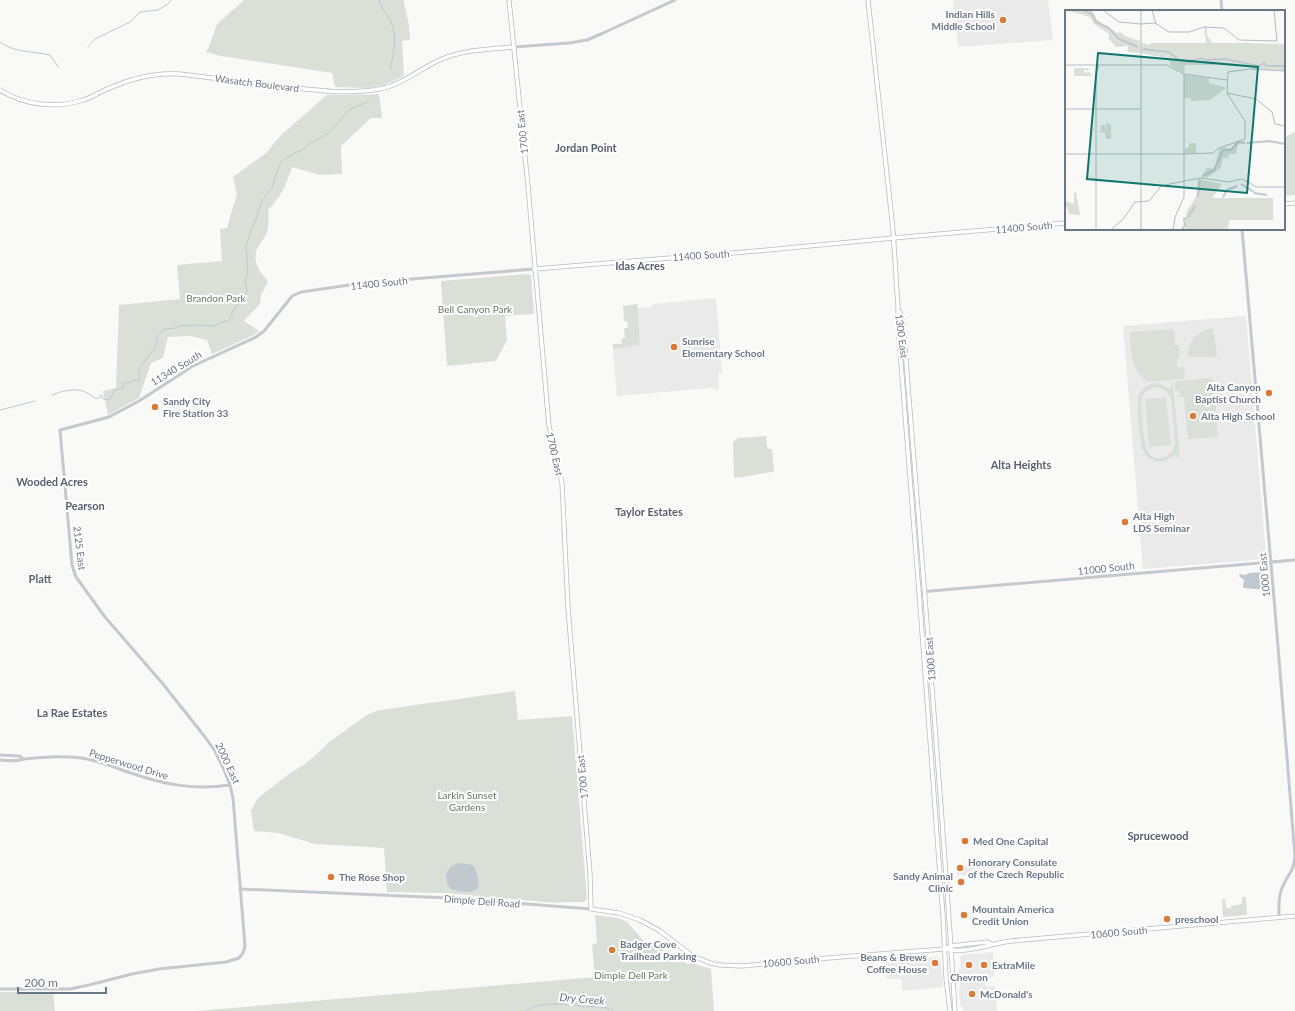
<svg xmlns="http://www.w3.org/2000/svg" width="1295" height="1011" font-family="Lato,sans-serif">
<style>
.built{fill:#eaeaea}
.green{fill:#dae0d8;fill-rule:evenodd}
.water{fill:#c1c8ce}
.lines{fill:none;stroke-linecap:round;stroke-linejoin:round}
.stream{stroke:#c1c8ce;stroke-width:1}
.secondary-casing{stroke:#b8bbc0;stroke-width:5}
.primary-casing{stroke:#b8bbc0;stroke-width:5}
.tertiary{stroke:#c5c8cc;stroke-width:3}
.secondary{stroke:#fff;stroke-width:3.5}
.primary{stroke:#fff;stroke-width:3.5}
.poi-dot{fill:#d97a37;stroke:#fff;stroke-width:1.5}
.labels{text-anchor:middle;stroke-width:4;stroke-linejoin:round;paint-order:stroke}
.poi-label{font-size:10px;font-weight:bold;fill:#6a7586;stroke:#fff;text-anchor:start}
.street-label{font-size:10px;fill:#6a7586;stroke:#fff}
.park-label{font-size:10px;fill:#657964;stroke:#fff}
.neighbourhood-label{font-size:11px;font-weight:bold;fill:#575f6c;stroke:#fff}
.water-label{font-size:11px;font-style:italic;fill:#667581;stroke:#fff}
.inset-river{fill:none;stroke:#c1c8ce;stroke-width:2}
.inset-road{fill:none;stroke:#b7bcc3;stroke-width:1}
.view{fill:#0f766e;fill-opacity:0.15;stroke:#0f766e;stroke-width:2}
.inset-edge{fill:none;stroke:#6a7586;stroke-width:2}
</style>
<rect width="100%" height="100%" fill="#f9f9f7"/>
<g class="built">
<path d="M953,0H1048L1053,40L958,47Z"/>
<path d="M716,298L722,373L718,374L719,390L711,388L617,396L613,349L640,345L638,308L650,307L653,304Z"/>
<path d="M1246,316L1266,556L1264,559L1143,569L1123,326Z"/>
<path d="M973,864L974,874L963,876V875H957L956,866Z"/>
<path d="M993,952L994,976L992,978L985,980V982L986,987L995,986L997,1011H963V1007L960,1005L959,993L960,986L959,970L961,968L960,957L962,955Z"/>
<path d="M936,957L940,959L941,962L943,987L904,991L902,989V979H887L885,961Z"/>
</g>
<g class="green">
<path d="M244,0H404V3L409,25L410,40L402,41L404,76L386,84L369,88L335,87L332,73L221,56L206,52L209,47L217,24Z"/>
<path d="M379,94L382,118H371L341,146L342,174L320,175L292,167C285,187 283,194 268,210C269,218 269,227 266,235C264,238 261,242 259,245C250,260 260,271 268,282L261,295L260,304L244,321L259,331L254,335L212,354L207,340L190,336L168,337L163,358L151,363L139,398L108,415L103,391L116,388L119,305L180,299L177,265L222,261L220,229L227,228L237,194L233,177L266,153L281,135L327,95H363Z"/>
<path d="M1295,132V195L1284,196V137Z"/>
<path d="M528,274L531,276L534,314L505,316L507,340L496,361L447,366L441,281Z"/>
<path d="M637,304L638,308L640,345L613,349V344H622L621,339L625,338L624,328H628L627,321H624L623,306Z"/>
<path d="M1213,328L1217,354L1215,357H1188C1187,342 1197,330 1213,328Z"/>
<path d="M1172,329L1175,332V345H1179L1180,357L1177,359V367H1184L1185,377L1184,379L1147,382C1130,368 1131,353 1130,332Z"/>
<path d="M1213,378L1215,396H1214V405H1216V411H1215L1218,437L1188,439L1184,397H1178L1176,396L1180,395V391H1175V382L1176,381Z"/>
<path d="M1155,383L1163,385L1170,389V386L1173,385L1180,457H1176L1175,454C1167,464 1149,465 1143,450C1140,444 1136,402 1139,395C1141,388 1148,384 1155,383ZM1157,387L1165,390L1171,398L1175,442C1174,458 1154,465 1147,450C1144,444 1140,403 1142,397C1144,391 1150,388 1157,387Z"/>
<path d="M1166,397L1171,445L1149,447L1145,399Z"/>
<path d="M766,436L767,447L769,449H772L774,472C760,473 748,477 734,478L733,442L738,438Z"/>
<path d="M515,691L518,720L572,716L587,899L584,902H569L556,903L443,893L387,892L384,848L315,844L278,833L254,831L251,811L257,799L290,773L305,764L319,752L328,743L368,714L380,710Z"/>
<path d="M1242,897H1246L1247,915L1223,917L1222,899H1225L1226,908H1231V906L1242,904Z"/>
<path d="M595,915L618,918L627,922L643,940L688,964L692,963L711,969L714,1011H196L595,977L592,945L597,943Z"/>
<path d="M0,992H53L55,1011H0Z"/>
</g>
<g class="water">
<path d="M1263,572H1264L1263,579L1264,589C1257,589 1251,589 1244,588L1243,586L1244,580L1239,576L1240,574L1245,575L1250,573Z"/>
<path d="M460,863L473,865C478,875 486,892 467,892C462,892 456,890 451,889C442,879 446,865 460,863Z"/>
</g>
<g class="lines">
<g class="stream">
<path d="M379,0C381,7 386,13 390,20C398,36 394,52 390,69"/>
<path d="M0,42C14,53 33,51 50,55L59,68"/>
<path d="M88,47L95,39L130,22L140,12L158,10L168,4L171,0"/>
<path d="M52,395C68,389 82,386 96,399L99,398L101,395L103,399L110,400L114,391L124,387L122,384L123,383L127,382L129,383L133,380L139,381V368L154,349L156,344L157,338L164,329L176,328L179,326L199,325L214,326L219,323L228,321L232,316V312L246,294L247,291L245,280L248,274L246,245L258,213L261,203L272,187L281,161L303,149L311,143L329,133L349,110L369,101"/>
<path d="M0,410L35,401"/>
<path d="M526,1011C540,1001 564,1004 581,1006C594,1008 600,1004 614,1011"/>
</g>
<g class="secondary-casing">
<g id="secondary">
<path d="M509,0L528,186L549,426L562,483L568,608L590,874L591,909L619,913L640,920L660,931L691,955L710,963L720,965L742,966L828,958L944,949"/>
<path d="M0,90C24,105 56,109 83,100C91,98 98,93 105,90C129,79 154,72 180,74C213,78 246,82 279,86C312,90 347,95 379,89C403,85 420,68 442,59C463,50 490,49 514,47"/>
<path d="M534,269L745,252L893,238"/>
</g>
</g>
<g class="primary-casing">
<g id="primary">
<path d="M868,0L893,230L898,307V325L920,605L943,916L946,978L950,1011"/>
<path d="M1284,204L1295,203"/>
<path d="M893,238L1066,223"/>
<path d="M900,312L903,323C921,552 941,782 955,1011"/>
<path d="M944,949C966,954 989,944 1011,941L1295,916"/>
<path d="M944,949L951,946L987,942L992,944"/>
</g>
</g>
<g class="tertiary">
<path d="M1221,0L1222,11"/>
<path d="M514,47L569,43L587,40L601,34L675,0"/>
<path d="M1242,229L1275,610L1295,856C1294,873 1285,877 1281,891C1278,900 1279,909 1279,917"/>
<path d="M919,592L1295,560"/>
<path d="M0,755L20,756L23,759"/>
<path d="M0,760C8,761 16,762 23,759C45,757 66,755 87,759C102,762 116,768 131,773C165,785 194,790 230,785"/>
<path d="M240,889L449,898L591,909"/>
<path d="M0,989H70L89,985L132,974L159,969L226,962L239,958L243,953L245,946L233,798L230,785L224,770L215,751L205,737L163,684L105,617L76,577L72,565L60,430L109,417L139,401L193,366L256,337L264,331L289,300L292,296L301,292L363,283L534,269"/>
</g>
<use href="#secondary" class="secondary"/>
<use href="#primary" class="primary"/>
</g>
<g class="poi-dot">
<circle cx="1003" cy="20" r="4"/>
<circle cx="674" cy="347" r="4"/>
<circle cx="1269" cy="393" r="4"/>
<circle cx="155" cy="407" r="4"/>
<circle cx="1193" cy="416" r="4"/>
<circle cx="1125" cy="522" r="4"/>
<circle cx="965" cy="841" r="4"/>
<circle cx="960" cy="868" r="4"/>
<circle cx="331" cy="877" r="4"/>
<circle cx="961" cy="882" r="4"/>
<circle cx="964" cy="915" r="4"/>
<circle cx="1167" cy="919" r="4"/>
<circle cx="612" cy="950" r="4"/>
<circle cx="935" cy="963" r="4"/>
<circle cx="969" cy="965" r="4"/>
<circle cx="984" cy="965" r="4"/>
<circle cx="972" cy="994" r="4"/>
</g>
<g class="labels">
<g class="poi-label">
<text x="995" y="18" text-anchor="end">Indian Hills<tspan x="995" dy="12">Middle School</tspan></text>
<text x="682" y="345">Sunrise<tspan x="682" dy="12">Elementary School</tspan></text>
<text x="1261" y="391" text-anchor="end">Alta Canyon<tspan x="1261" dy="12">Baptist Church</tspan></text>
<text x="163" y="405">Sandy City<tspan x="163" dy="12">Fire Station 33</tspan></text>
<text x="1201" y="420">Alta High School</text>
<text x="1133" y="520">Alta High<tspan x="1133" dy="12">LDS Seminar</tspan></text>
<text x="973" y="845">Med One Capital</text>
<text x="968" y="866">Honorary Consulate<tspan x="968" dy="12">of the Czech Republic</tspan></text>
<text x="953" y="880" text-anchor="end">Sandy Animal<tspan x="953" dy="12">Clinic</tspan></text>
<text x="339" y="881">The Rose Shop</text>
<text x="972" y="913">Mountain America<tspan x="972" dy="12">Credit Union</tspan></text>
<text x="1175" y="923">preschool</text>
<text x="620" y="948">Badger Cove<tspan x="620" dy="12">Trailhead Parking</tspan></text>
<text x="927" y="961" text-anchor="end">Beans &amp; Brews<tspan x="927" dy="12">Coffee House</tspan></text>
<text x="992" y="969">ExtraMile</text>
<text x="969" y="981" text-anchor="middle">Chevron</text>
<text x="980" y="998">McDonald's</text>
</g>
<g class="street-label">
<text transform="translate(257 83) rotate(7)" y="4">Wasatch Boulevard</text>
<text transform="translate(522 132) rotate(-96)" y="4">1700 East</text>
<text transform="translate(1024 227) rotate(-5)" y="4">11400 South</text>
<text transform="translate(701 255) rotate(-4)" y="4">11400 South</text>
<text transform="translate(379 283) rotate(-6)" y="4">11400 South</text>
<text transform="translate(902 336) rotate(83)" y="4">1300 East</text>
<text transform="translate(176 368) rotate(-31)" y="4">11340 South</text>
<text transform="translate(555 454) rotate(77)" y="4">1700 East</text>
<text transform="translate(80 548) rotate(83)" y="4">2125 East</text>
<text transform="translate(1106 568) rotate(-6)" y="4">11000 South</text>
<text transform="translate(1264 575) rotate(-95)" y="4">1000 East</text>
<text transform="translate(930 659) rotate(-94)" y="4">1300 East</text>
<text transform="translate(228 763) rotate(65)" y="4">2000 East</text>
<text transform="translate(129 764) rotate(17)" y="4">Pepperwood Drive</text>
<text transform="translate(582 777) rotate(-95)" y="4">1700 East</text>
<text transform="translate(482 901) rotate(4)" y="4">Dimple Dell Road</text>
<text transform="translate(1119 932) rotate(-5)" y="4">10600 South</text>
<text transform="translate(791 961) rotate(-5)" y="4">10600 South</text>
</g>
<g class="park-label">
<text x="216" y="302">Brandon Park</text>
<text x="475" y="313">Bell Canyon Park</text>
<text x="467" y="799">Larkin Sunset<tspan x="467" dy="12">Gardens</tspan></text>
<text x="631" y="979">Dimple Dell Park</text>
</g>
<g class="neighbourhood-label">
<text x="586" y="152">Jordan Point</text>
<text x="640" y="270">Idas Acres</text>
<text x="1021" y="469">Alta Heights</text>
<text x="52" y="486">Wooded Acres</text>
<text x="85" y="510">Pearson</text>
<text x="649" y="516">Taylor Estates</text>
<text x="40" y="583">Platt</text>
<text x="72" y="717">La Rae Estates</text>
<text x="1158" y="840">Sprucewood</text>
</g>
<g class="water-label">
<text transform="translate(582 999) rotate(5)" y="4">Dry Creek</text>
</g>
</g>
<g transform="translate(1065 10)">
<rect width="220" height="220" fill="#f9f9f7"/>
<path d="M1,0H27L31,9L52,23L56,22L60,26L75,31V43L63,42V36L51,37L44,29V24L29,14L25,7ZM139,17L142,18V25L147,33H182L183,31V33L220,34V61L187,59L186,55H120L119,63L105,55V49L76,43V33L84,35L86,33H141ZM9,58H24L23,61L19,59V63L25,62L27,66H9ZM119,65L144,68V73L160,77V79L145,90L126,91V88H119ZM41,113L46,115V129H41L40,123L32,122L36,121V115H40L41,121ZM174,130L171,144H164L163,148H158L156,158L143,167H136L142,158L148,159L151,154L154,139L160,137L165,139ZM125,133H131V143H120V138H123ZM133,169L157,174L147,188H208V210H164L163,220H120L122,201L131,187ZM11,182L15,205L4,204L0,191L9,194V183Z" fill="#dae0d8"/>
<path class="inset-river" d="M19,0L28,5L31,12L44,18L54,29L73,37M78,39L104,42L114,50L123,52L137,48L140,50L160,49L194,56L199,53L202,56H220M182,133L204,131L220,134M138,166L149,160L158,140H166L173,132L180,133M176,174L189,182M189,183L202,185M133,187L135,170M158,187L162,180L172,176M123,207L130,196M117,220L120,215L119,209L122,208"/>
<path class="inset-road" d="M38,0L54,12L76,14M87,0L91,14M209,0L212,31M76,14L90,13L104,22H124L139,17L159,18L174,30L212,31M0,55H102L119,64V187L110,207L108,220M119,64L162,70M162,83L191,89L207,102L210,114L220,116M0,99H75M0,144H119M119,144L148,143L154,138L180,129V111L162,83L163,62L185,59L220,61M119,171L137,168L163,172L177,169L192,177H220M31,220V63L34,56M46,220L59,208L70,192L84,191L96,176L119,171M76,220V0"/>
<path class="view" d="M33,43L193,57L182,183L22,169Z"/>
<rect width="220" height="220" class="inset-edge"/>
</g>
<path d="M18 987v6h88v-6" fill="none" stroke="#6a7586" stroke-width="2"/>
<text x="24" y="987" font-size="12" fill="#6a7586" stroke="#ffffff" stroke-width="3" paint-order="stroke">200 m</text>
</svg>
